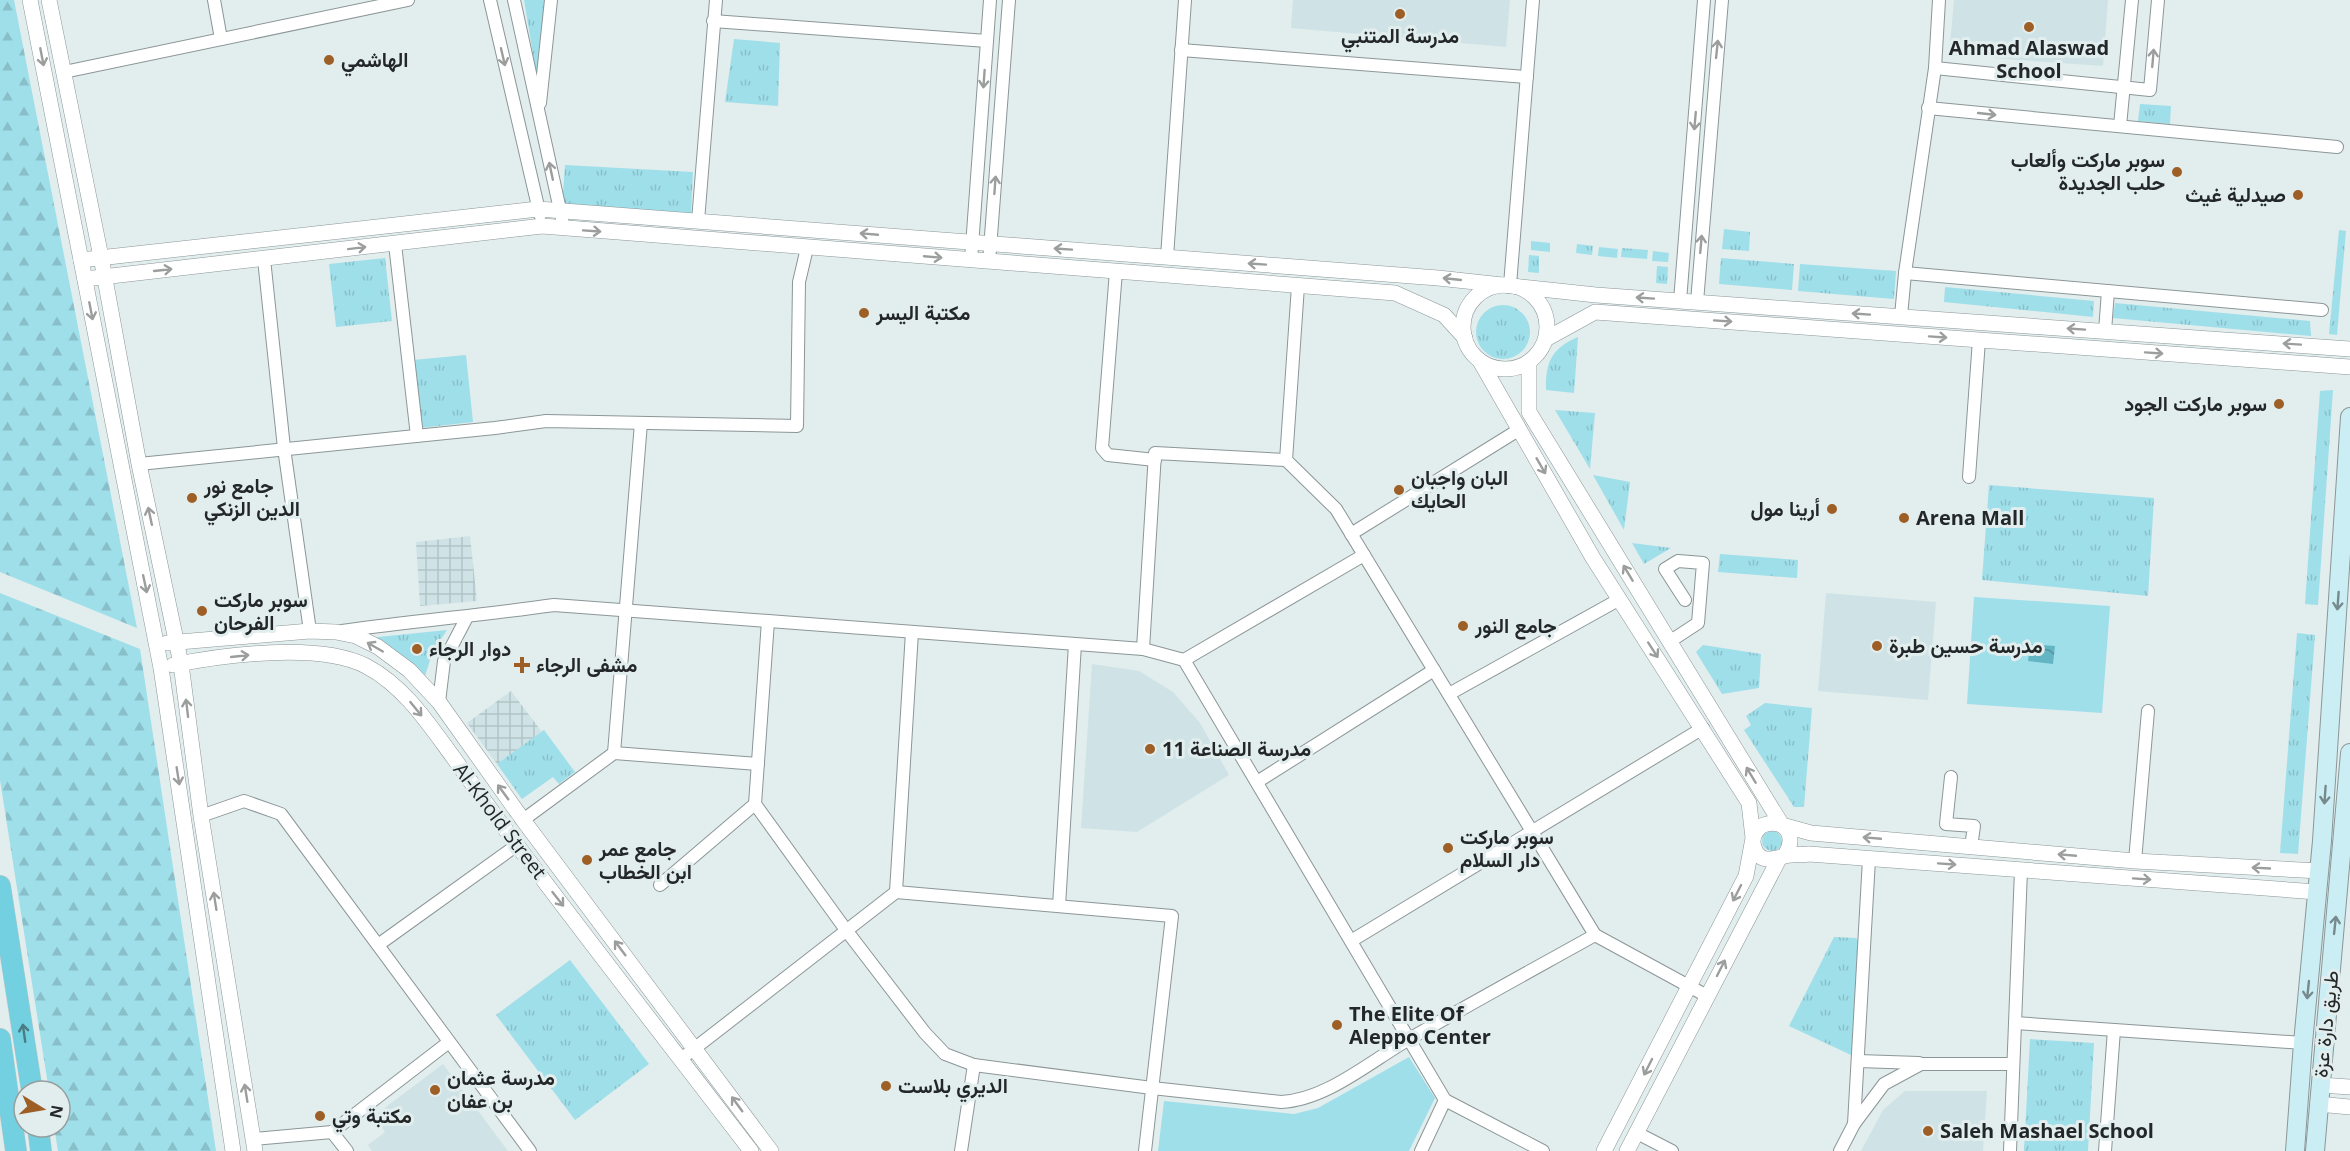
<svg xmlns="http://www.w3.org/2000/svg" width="2350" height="1151" font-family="'Open Sans',Vazirmatn,sans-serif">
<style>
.built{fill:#cfe3e6}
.industrial{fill:url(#industrial-grid)}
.grass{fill:url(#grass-tufts)}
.forest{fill:url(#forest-firs)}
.park{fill:#9fdfea}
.water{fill:url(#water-waves)}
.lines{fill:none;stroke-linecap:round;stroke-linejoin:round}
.minor-casing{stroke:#8c9697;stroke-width:14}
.tertiary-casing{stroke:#8c9697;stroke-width:16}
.secondary-casing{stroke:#8c9697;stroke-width:20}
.trunk-casing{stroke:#c6c7c7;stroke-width:22}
.minor{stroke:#fff;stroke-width:12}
.tertiary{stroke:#fff;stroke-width:15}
.secondary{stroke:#caeef3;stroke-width:18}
.trunk{stroke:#72d0e0;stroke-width:21}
.oneway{stroke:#9c9e9e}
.oneway2{stroke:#768a8e}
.oneway3{stroke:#4a7c84}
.poi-dot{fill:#9d5f25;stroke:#e2edee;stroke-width:2}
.labels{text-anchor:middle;stroke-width:6;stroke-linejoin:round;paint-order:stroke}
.poi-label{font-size:20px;font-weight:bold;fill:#232728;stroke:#e2edee;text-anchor:start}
.street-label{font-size:20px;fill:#232728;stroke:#e2edee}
</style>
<defs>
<pattern id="industrial-grid" width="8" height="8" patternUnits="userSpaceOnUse" patternTransform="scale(1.5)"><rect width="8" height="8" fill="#cfe3e6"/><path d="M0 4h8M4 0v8" fill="none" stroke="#b1c3c5"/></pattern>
<pattern id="grass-tufts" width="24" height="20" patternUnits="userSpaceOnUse" patternTransform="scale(1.5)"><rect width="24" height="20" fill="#9fdfea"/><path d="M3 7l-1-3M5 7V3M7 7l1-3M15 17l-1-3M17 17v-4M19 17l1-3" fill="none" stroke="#89bfc9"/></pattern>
<pattern id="forest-firs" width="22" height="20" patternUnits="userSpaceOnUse" patternTransform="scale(1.5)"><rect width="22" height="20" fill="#9fdfea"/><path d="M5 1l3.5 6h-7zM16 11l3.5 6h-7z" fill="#89bfc9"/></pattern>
<pattern id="water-waves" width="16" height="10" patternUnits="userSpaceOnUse" patternTransform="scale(1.5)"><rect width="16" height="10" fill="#64b5c3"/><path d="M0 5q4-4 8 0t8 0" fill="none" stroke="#52939e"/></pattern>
</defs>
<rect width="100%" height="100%" fill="#e2edee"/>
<g class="built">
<path d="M1293,0H1510L1506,47L1291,28Z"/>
<path d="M1954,0H2108L2103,66L1949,55Z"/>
<path d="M1826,593L1936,602L1928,700L1818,691Z"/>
<path d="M1092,664L1139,671L1173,692L1200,723L1229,775L1137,832L1081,828Z"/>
<path d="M443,1064L508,1151H372L368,1145L385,1132L374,1116Z"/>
<path d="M1905,1091H1987L1983,1151H1861L1883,1110Z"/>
</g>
<g class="industrial">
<path d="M470,536L477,601L420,606L416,542Z"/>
<path d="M511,691L542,732L497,764L467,723Z"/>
</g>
<g class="grass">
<path d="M524,0H545L538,84Z"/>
<path d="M734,39L780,43L778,106L725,102Z"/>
<path d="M2140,104L2171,106L2170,124L2138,121Z"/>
<path d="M565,165L693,172L691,214L562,207Z"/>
<path d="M1724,229L1750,232L1749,251L1722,249Z"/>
<path d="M2339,230L2346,231L2337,335L2329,334Z"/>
<path d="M1531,241L1550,243V252L1531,250Z"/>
<path d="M1577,244L1593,246L1592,255L1576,253Z"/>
<path d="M1599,247L1618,249L1617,258L1598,256Z"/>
<path d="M1622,248L1648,250L1647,259L1621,257Z"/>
<path d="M1653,251L1669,253L1668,262L1652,261Z"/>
<path d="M1529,255L1539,256V273L1528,272Z"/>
<path d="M385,258L392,321L336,327L329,264Z"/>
<path d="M1721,258L1794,264L1792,290L1719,284Z"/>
<path d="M1800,264L1896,271L1894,299L1798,291Z"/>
<path d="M1657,266L1668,267L1667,284L1656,283Z"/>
<path d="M1945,287L2094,301L2093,317L1944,302Z"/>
<path d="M2115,303L2310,321L2311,336L2113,318Z"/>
<circle cx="1503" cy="332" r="27"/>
<path d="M1578,337L1574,393L1546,390C1545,362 1552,348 1578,337Z"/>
<path d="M466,355L473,422L420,428L413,360Z"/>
<path d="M2333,390L2318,605L2305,604L2320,391Z"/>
<path d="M1555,410L1595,413L1590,469Z"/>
<path d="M1593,475L1630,482L1624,530Z"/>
<path d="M1989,485L2154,498L2148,596L1982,580Z"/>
<path d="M1632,543L1671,548L1644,564Z"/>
<path d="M1720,554L1798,560L1797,578L1718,572Z"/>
<path d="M447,630L433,651L425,676L377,640L378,637Z"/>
<path d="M2297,633L2315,635L2298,854L2280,853Z"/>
<path d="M1703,645L1761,654L1759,688L1722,694L1696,652Z"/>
<path d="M1765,703L1812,708L1804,807H1794L1744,730L1751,725L1746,716Z"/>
<path d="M544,730L575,772L559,784L553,777L522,799L497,764Z"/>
<circle cx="1772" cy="841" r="10"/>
<path d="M1834,937L1856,938L1860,943L1855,1050L1851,1055L1789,1026Z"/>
<path d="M570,960L649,1064L575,1120L496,1015Z"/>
<path d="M2030,1039L2094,1043L2088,1151H2024Z"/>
</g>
<g class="forest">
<path d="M0,0H14L137,628L0,572Z"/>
<path d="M0,593L140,649L216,1151H58L54,1127H60V1091H49L0,780Z"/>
</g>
<g class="park">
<path d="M1974,597L2110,606L2102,713L1967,704Z"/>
<path d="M1409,1057L1435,1098L1409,1151H1158L1164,1101L1294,1114L1318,1108Z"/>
</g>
<path class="water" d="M2030,644L2055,646L2053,664L2028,661Z"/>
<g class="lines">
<g class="minor-casing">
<g id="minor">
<path d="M214,0L221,39"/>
<path d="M490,0L540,215"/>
<path d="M514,0L564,228"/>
<path d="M713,21L987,41"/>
<path d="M1181,50L1527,77"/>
<path d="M1935,68L2150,90L2158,0"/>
<path d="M64,72L408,0"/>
<path d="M540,103L551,0"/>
<path d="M1928,108L2337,147"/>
<path d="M2120,126L2132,0"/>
<path d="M698,221L716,0"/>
<path d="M395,244L417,436"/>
<path d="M1167,257L1185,0"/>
<path d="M264,259L284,448L310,631"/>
<path d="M971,260L990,0"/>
<path d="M989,262L1009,0"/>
<path d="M1116,271L1102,448L1108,455L1155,460"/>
<path d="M1905,273L2322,310"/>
<path d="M1510,285L1533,0"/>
<path d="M1680,301L1704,0"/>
<path d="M1697,302L1722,0"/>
<path d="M1901,316L1905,273L1935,68L1939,0"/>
<path d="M2105,331L2108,291"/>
<path d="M1286,460L1298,286"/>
<path d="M139,464L495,428L546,421L797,426L799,282L807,248"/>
<path d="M1969,477L1979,340"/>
<path d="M1351,534L1520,429"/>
<path d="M768,621L755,804L846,930L925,1033L945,1054L974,1065L1152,1088L1281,1102C1327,1100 1372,1060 1411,1038C1472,1003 1534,969 1595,935"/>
<path d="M342,631C413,621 483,615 554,605L1143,649L1184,660L1445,1100L1543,1151"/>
<path d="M1669,642L1698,623L1703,563L1678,561L1665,569L1685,600"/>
<path d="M1143,649L1155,453L1286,460L1336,509L1595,935L1707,996"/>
<path d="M1184,660L1364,555"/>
<path d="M1449,694L1620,599"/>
<path d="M439,702L444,661L467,617"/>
<path d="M614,753L641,423"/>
<path d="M1951,777L1946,824L1974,826L1971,847"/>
<path d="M1257,782L1434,670"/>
<path d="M201,816L244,801L281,814L530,1151"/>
<path d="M523,820L614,753L758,764"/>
<path d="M2135,861L2148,711"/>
<path d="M660,885L755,804"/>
<path d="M896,892L912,632"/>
<path d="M1059,906L1075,644"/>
<path d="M1351,941L1703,728"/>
<path d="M378,945L517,845"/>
<path d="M2015,1023L2303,1043"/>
<path d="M681,1059L896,892L1172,916L1145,1151"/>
<path d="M1858,1061L1919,1063"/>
<path d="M1854,1124L1869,859"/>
<path d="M332,1132L347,1151"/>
<path d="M1637,1133L1672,1151"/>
<path d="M253,1139L332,1132L449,1042"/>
<path d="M961,1151L974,1065"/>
<path d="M1421,1151L1445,1100"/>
<path d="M1840,1151L1854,1124L1884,1084L1921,1064H2013"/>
<path d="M2010,1151L2021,870"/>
<path d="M2105,1151L2114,1030"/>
</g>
</g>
<g class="tertiary-casing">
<g id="tertiary">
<path d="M30,0L161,668L233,1151"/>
<path d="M49,0L101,257L139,464L181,664L201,816L255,1151"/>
<path d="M81,260L538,209L1438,278L1596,295L2350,349"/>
<path d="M85,279L542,226L1395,293L1444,315L1465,338"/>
<circle cx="1505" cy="327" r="42"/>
<path d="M1546,339L1595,312L2350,367"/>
<path d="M1480,361L1593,558L1749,803L1753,838L1746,876L1604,1151"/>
<path d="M1529,362V412L1782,825L1811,833L2135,861L2320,871"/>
<path d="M167,643L310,631L336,632L356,636L378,647L409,670L439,702L523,820L771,1151"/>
<path d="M173,665C224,655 318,642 366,666C404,686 428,723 453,757C474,786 495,816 517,845C594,948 673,1049 751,1151"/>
<path d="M1784,856C1799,836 1784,816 1761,826C1755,832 1751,838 1754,847C1759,864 1773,859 1785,856C1793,854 1802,855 1809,854L2317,892"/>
<path d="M2320,1085L2350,1087"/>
<path d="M2318,1104L2350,1107"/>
<path d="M1627,1151L1779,859"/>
</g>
</g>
<g class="secondary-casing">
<g id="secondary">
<path d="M2295,1151L2303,1043L2322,841L2350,417"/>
<path d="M2315,1151L2350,753"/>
</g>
</g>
<g class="trunk-casing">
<g id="trunk">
<path d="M0,886L32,1091"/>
<path d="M0,1039L16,1151"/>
<path d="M38,1127L41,1151"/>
</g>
</g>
<use href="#minor" class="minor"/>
<use href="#tertiary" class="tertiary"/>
<use href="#secondary" class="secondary"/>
<use href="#trunk" class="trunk"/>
</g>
<defs><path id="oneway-shaft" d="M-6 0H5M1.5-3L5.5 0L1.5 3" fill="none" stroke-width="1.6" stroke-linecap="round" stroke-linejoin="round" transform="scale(1.5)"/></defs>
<g class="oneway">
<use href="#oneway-shaft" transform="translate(1717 49) rotate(-84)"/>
<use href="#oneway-shaft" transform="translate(42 57) rotate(79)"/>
<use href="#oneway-shaft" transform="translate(503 57) rotate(77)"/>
<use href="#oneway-shaft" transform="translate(2153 58) rotate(-85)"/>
<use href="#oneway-shaft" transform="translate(984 79) rotate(94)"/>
<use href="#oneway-shaft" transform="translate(1987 114) rotate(6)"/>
<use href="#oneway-shaft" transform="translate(1695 121) rotate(95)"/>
<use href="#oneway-shaft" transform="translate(551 171) rotate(-102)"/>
<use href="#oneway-shaft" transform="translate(995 185) rotate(-86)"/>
<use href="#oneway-shaft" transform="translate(592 231) rotate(4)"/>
<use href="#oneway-shaft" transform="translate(869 234) rotate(-175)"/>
<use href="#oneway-shaft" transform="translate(1701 244) rotate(-85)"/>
<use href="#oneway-shaft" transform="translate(357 248) rotate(-7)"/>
<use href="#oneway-shaft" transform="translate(1063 249) rotate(-176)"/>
<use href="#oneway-shaft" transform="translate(933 257) rotate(5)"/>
<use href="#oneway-shaft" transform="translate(1257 264) rotate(-176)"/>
<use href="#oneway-shaft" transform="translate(163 270) rotate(-6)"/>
<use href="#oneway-shaft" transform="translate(1452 279) rotate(-174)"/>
<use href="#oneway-shaft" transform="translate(1645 298) rotate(-176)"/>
<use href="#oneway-shaft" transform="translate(91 311) rotate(79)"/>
<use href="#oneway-shaft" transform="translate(1861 314) rotate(-176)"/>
<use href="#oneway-shaft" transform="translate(1723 321) rotate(4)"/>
<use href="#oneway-shaft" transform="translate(2076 329) rotate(-176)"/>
<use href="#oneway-shaft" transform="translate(1938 337) rotate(4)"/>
<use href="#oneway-shaft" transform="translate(2292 344) rotate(-176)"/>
<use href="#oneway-shaft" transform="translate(2154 353) rotate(4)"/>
<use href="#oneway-shaft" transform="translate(1541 466) rotate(60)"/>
<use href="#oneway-shaft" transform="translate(150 516) rotate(-102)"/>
<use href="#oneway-shaft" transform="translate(1628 573) rotate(-121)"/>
<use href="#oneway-shaft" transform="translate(145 584) rotate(78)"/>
<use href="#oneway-shaft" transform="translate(375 647) rotate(-150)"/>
<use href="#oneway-shaft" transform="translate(1653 650) rotate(57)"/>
<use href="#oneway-shaft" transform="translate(240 656) rotate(-6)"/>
<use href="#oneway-shaft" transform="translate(187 708) rotate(-97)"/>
<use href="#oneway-shaft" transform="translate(416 709) rotate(51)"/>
<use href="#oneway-shaft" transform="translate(1751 775) rotate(-121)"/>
<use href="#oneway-shaft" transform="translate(178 776) rotate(81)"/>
<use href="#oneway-shaft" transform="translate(503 792) rotate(-126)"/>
<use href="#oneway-shaft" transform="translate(1872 838) rotate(-175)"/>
<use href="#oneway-shaft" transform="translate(2067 855) rotate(-175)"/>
<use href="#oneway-shaft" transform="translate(1947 864) rotate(4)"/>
<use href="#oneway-shaft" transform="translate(2261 868) rotate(-177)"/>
<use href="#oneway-shaft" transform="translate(2142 879) rotate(4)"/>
<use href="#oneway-shaft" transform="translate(1737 893) rotate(117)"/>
<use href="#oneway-shaft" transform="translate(558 899) rotate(52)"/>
<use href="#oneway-shaft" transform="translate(215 901) rotate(-99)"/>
<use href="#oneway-shaft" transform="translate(620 948) rotate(-127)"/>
<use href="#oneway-shaft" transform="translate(1721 968) rotate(-63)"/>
<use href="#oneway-shaft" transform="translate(1648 1067) rotate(117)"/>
<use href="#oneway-shaft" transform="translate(246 1093) rotate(-99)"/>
<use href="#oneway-shaft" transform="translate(737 1104) rotate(-126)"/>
</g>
<g class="oneway2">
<use href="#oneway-shaft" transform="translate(2338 601) rotate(94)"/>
<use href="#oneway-shaft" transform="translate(2325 795) rotate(94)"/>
<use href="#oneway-shaft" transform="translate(2335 925) rotate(-84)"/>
<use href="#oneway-shaft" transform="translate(2308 990) rotate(96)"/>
</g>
<use class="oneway3" href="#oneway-shaft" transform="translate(24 1033) rotate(-98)"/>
<g class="poi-dot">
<circle cx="1400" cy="14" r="6"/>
<circle cx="2029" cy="27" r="6"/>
<circle cx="329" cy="60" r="6"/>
<circle cx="2177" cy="172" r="6"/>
<circle cx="2298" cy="195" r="6"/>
<circle cx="864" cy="313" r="6"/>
<circle cx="2279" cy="404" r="6"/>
<circle cx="1399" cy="490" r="6"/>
<circle cx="192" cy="498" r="6"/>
<circle cx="1832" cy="509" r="6"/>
<circle cx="1904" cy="518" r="6"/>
<circle cx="202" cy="611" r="6"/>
<circle cx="1463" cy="626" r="6"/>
<circle cx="1877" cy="646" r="6"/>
<circle cx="417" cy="649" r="6"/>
<path d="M519 656h6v6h6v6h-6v6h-6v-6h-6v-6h6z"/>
<circle cx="1150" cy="749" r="6"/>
<circle cx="1448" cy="848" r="6"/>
<circle cx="587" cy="860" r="6"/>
<circle cx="1337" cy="1025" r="6"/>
<circle cx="886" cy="1086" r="6"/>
<circle cx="435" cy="1090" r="6"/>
<circle cx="320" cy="1116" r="6"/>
<circle cx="1928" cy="1131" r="6"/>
</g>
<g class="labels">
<g class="poi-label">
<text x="1400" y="43" text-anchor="middle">مدرسة المتنبي</text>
<text x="2029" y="55" text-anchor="middle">Ahmad Alaswad<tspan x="2029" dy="23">School</tspan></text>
<text x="341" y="67">الهاشمي</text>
<text x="2165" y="167" text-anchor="end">سوبر ماركت وألعاب<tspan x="2165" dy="23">حلب الجديدة</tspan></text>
<text x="2286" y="202" text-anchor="end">صيدلية غيث</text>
<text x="876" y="320">مكتبة اليسر</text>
<text x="2267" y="411" text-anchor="end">سوبر ماركت الجود</text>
<text x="1411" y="485">البان واجبان<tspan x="1411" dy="23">الحايك</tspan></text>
<text x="204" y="493">جامع نور<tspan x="204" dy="23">الدين الزنكي</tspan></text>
<text x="1820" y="516" text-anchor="end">أرينا مول</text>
<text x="1916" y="525">Arena Mall</text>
<text x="214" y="607">سوبر ماركت<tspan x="214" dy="23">الفرحان</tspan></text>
<text x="1475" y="633">جامع النور</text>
<text x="1889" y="653">مدرسة حسين طبرة</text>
<text x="429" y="656">دوار الرجاء</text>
<text x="536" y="672">مشفى الرجاء</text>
<text x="1162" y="756">مدرسة الصناعة 11</text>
<text x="1460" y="844">سوبر ماركت<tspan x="1460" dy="23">دار السلام</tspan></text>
<text x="599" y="856">جامع عمر<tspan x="599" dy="23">ابن الخطاب</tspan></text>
<text x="1349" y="1021">The Elite Of<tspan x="1349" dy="23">Aleppo Center</tspan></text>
<text x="447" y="1085">مدرسة عثمان<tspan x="447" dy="23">بن عفان</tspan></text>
<text x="898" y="1093">الديري بلاست</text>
<text x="332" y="1123">مكتبة وتي</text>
<text x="1940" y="1138">Saleh Mashael School</text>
</g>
<g class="street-label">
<text transform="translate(500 821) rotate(53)" y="7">Al-Khold Street</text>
<text transform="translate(2326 1024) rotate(-84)" y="7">طريق دارة عزة</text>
</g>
</g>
<g transform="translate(42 1109) rotate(101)"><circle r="28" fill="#e2edee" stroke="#969e9f" stroke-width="1.5"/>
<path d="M0-4.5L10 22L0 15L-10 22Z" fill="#9d5f25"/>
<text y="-9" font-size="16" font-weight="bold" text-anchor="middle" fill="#232728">N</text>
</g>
</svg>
